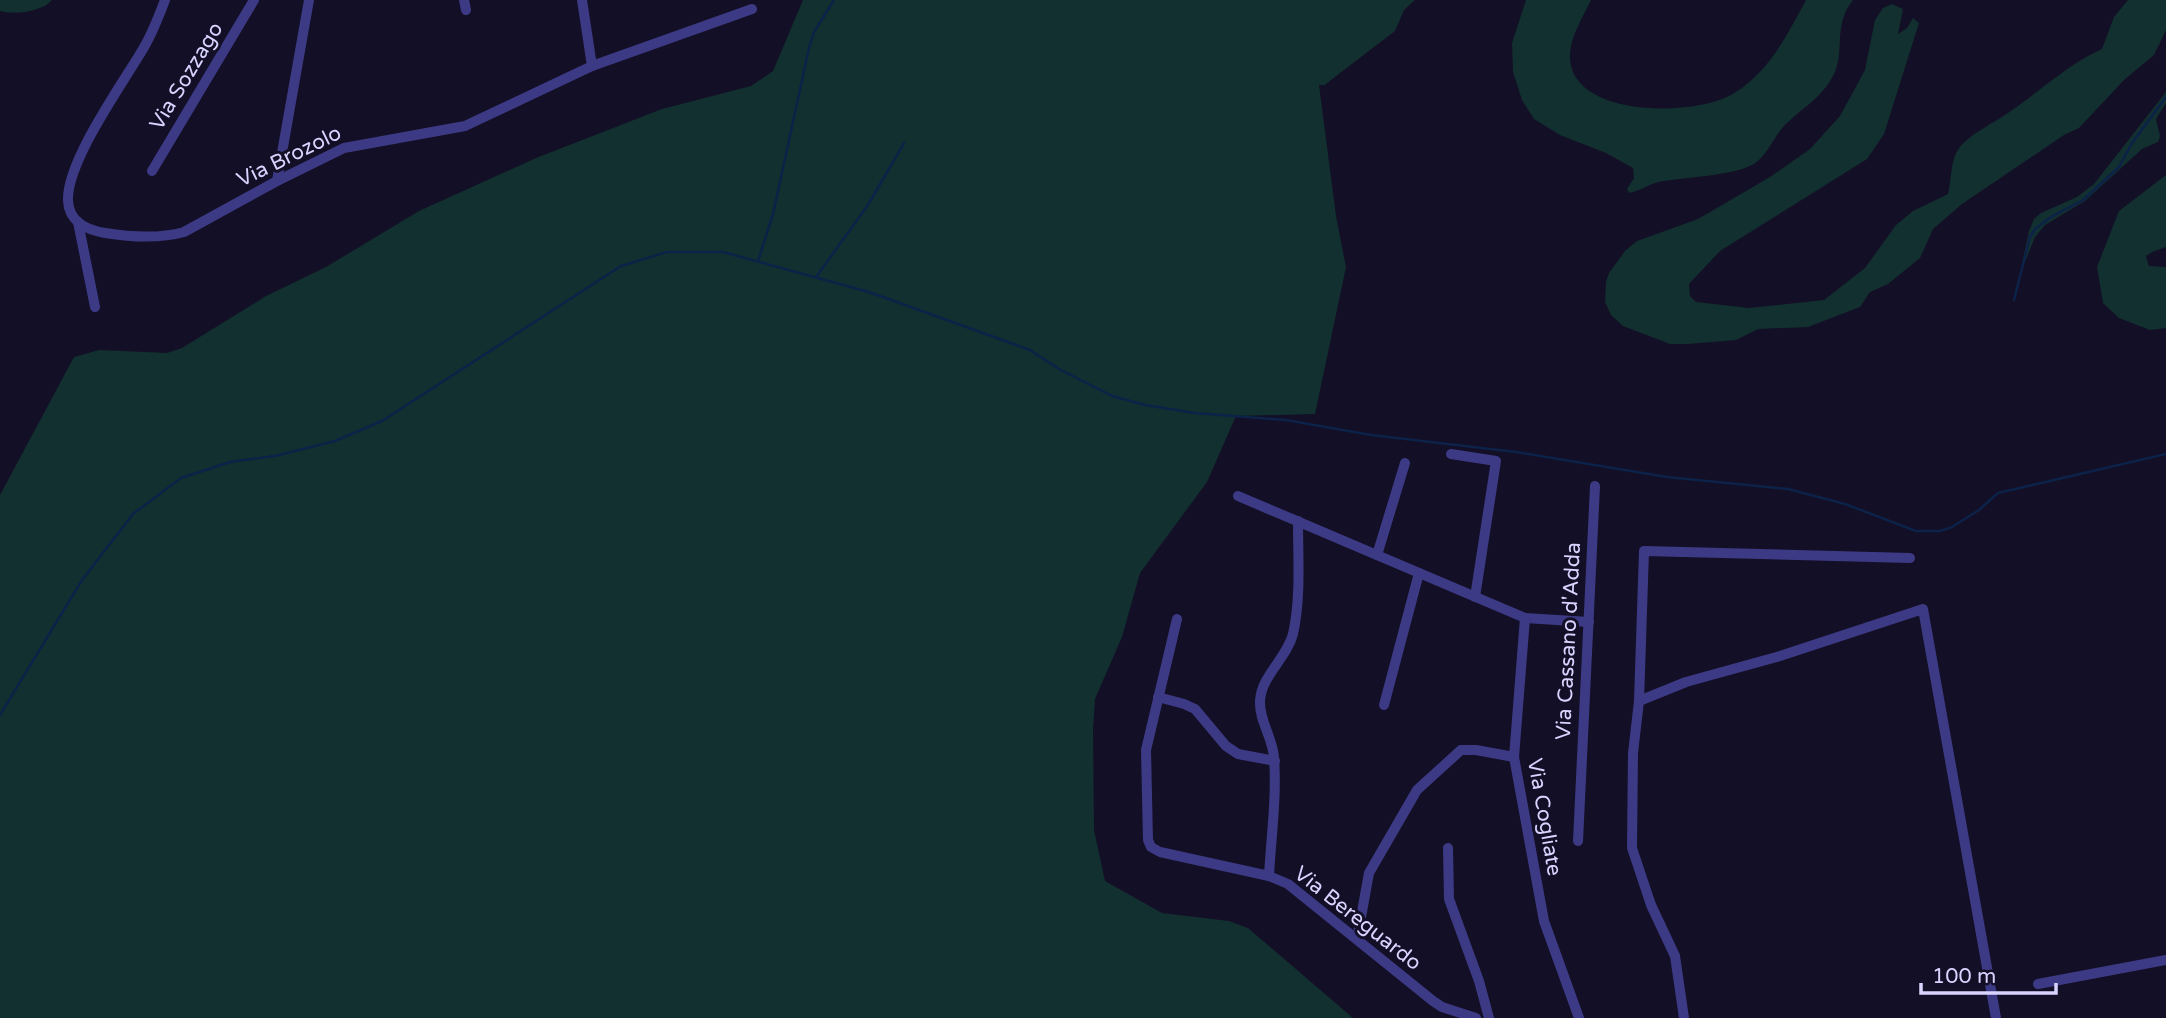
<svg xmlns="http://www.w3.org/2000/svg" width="2166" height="1018" font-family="'Varela Round',sans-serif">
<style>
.green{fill:#12302f}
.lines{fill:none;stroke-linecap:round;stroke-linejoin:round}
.stream{stroke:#0c2248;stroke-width:2.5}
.minor{stroke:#3d3a85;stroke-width:10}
.labels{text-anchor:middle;stroke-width:6;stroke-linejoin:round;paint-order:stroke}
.street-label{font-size:21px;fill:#d9d4ff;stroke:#130f26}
</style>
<rect width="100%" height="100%" fill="#130f26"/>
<g class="green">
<path d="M0,0H52C42,12 14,15 0,11Z"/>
<path d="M803,0H1415L1404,10L1395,31L1331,80L1325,85H1319L1336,216L1346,267L1315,414L1236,416L1207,482L1140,573L1122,637L1095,699L1093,729L1094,830L1105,881L1162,913L1229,921L1248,928L1353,1018H0V495L74,357L99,350L167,353L182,348L266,296L326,267L419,211L536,158L662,109L751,86L773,71Z"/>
<path d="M1526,0H1591C1582,19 1569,38 1570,59C1574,119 1700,117 1736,92C1771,69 1787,35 1806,0H1853C1832,26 1846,53 1833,76C1823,96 1804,107 1788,122C1775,133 1769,154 1754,164C1733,176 1684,177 1659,182C1649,184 1640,191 1629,193L1627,189L1634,178L1633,168L1606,153L1560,135L1534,119L1522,100L1513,72L1512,43Z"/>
<path d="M2128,0H2166V30L2154,55L2125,79L2079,128L2064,135L1962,204L1933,229L1920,258L1888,284L1870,292L1860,307L1808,327L1758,329L1736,340L1688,344H1670L1623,326L1611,315L1605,302L1606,282L1609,273L1625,251L1637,241L1698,219L1770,177L1810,149L1840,116L1865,70L1875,20L1883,8L1892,4L1903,9L1898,34L1907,28L1913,18L1919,23L1884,134L1867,159L1720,251L1689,284L1690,296L1696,302L1749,308L1824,300L1865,268L1896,225L1913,211L1948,194C1952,179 1950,159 1960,147C1969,135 1995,122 2008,113C2039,92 2068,64 2102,49L2114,17Z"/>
<path d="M2166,92V103L2156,119L2160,136L2158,142L2142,149L2085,201L2045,225L2035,237L2025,262L2022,263L2029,231L2034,219L2041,213L2077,197L2094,184Z"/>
<path d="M2166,175V247L2152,252L2146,256L2149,266L2166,267V328L2150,330L2119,318L2103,303L2097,267L2119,211Z"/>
</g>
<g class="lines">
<g class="stream">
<path d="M758,261L773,214L809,48L814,32L834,0"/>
<path d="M816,277L868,205L904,143"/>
<path d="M2014,300L2030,237L2035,229L2051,217L2083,200L2119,167L2132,143L2166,97"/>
<path d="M0,715L82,580L133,514L181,478L230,462L275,456L335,441L382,421L621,266L667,252H723L869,292L1030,350L1059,369L1112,396L1145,405L1195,413L1286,420L1371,435L1516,452L1667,477L1788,489L1845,504L1916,531H1940L1952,527L1979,510L1998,493L2166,454"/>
</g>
<g class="minor">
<path d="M165,0C159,16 152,34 143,49C123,83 66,162 68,201C69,221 86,230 105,233C130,237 159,239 184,232L277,181L344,148L465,126L592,66L752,9"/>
<path d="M464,0L466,10"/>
<path d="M582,0L592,66"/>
<path d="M152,171L254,0"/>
<path d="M277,181L309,0"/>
<path d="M78,222L95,307"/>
<path d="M1451,454L1496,461L1475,597"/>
<path d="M1238,496L1525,618L1589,622"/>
<path d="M1377,555L1405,463"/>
<path d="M1525,618L1514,757L1544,921L1579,1018"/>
<path d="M1177,619L1146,750L1148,840L1151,847L1160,852L1269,876L1288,884L1433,1001L1442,1007L1476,1018"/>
<path d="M1158,697L1184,704L1195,709L1226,746L1238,754L1275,761"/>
<path d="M1639,701L1686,682L1780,656L1923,609L1996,1018"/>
<path d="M1384,705L1419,573"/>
<path d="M1578,841L1595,486"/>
<path d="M1448,848L1449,899L1479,981L1489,1018"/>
<path d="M1269,876C1271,837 1277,797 1274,758C1273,738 1259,721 1260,701C1261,676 1287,658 1293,634C1301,598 1298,558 1298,521"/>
<path d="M1357,939L1369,873L1417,790L1461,750H1476L1514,757"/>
<path d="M2038,984L2166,960"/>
<path d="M1684,1018L1675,956L1651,905L1632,848L1633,753L1639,701L1644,551L1910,558"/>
</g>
</g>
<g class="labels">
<g class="street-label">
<text transform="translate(186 76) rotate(-59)" y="7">Via Sozzago</text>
<text transform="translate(289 156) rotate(-26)" y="7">Via Brozolo</text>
<text transform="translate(1568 641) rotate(-87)" y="7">Via Cassano d'Adda</text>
<text transform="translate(1545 817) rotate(80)" y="7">Via Cogliate</text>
<text transform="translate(1358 918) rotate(38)" y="7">Via Bereguardo</text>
</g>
</g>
<path d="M1921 983v10h135v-10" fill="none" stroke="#d9d4ff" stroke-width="3.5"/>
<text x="1932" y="983" font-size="21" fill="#d9d4ff" stroke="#130f26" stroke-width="5" paint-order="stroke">100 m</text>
</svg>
